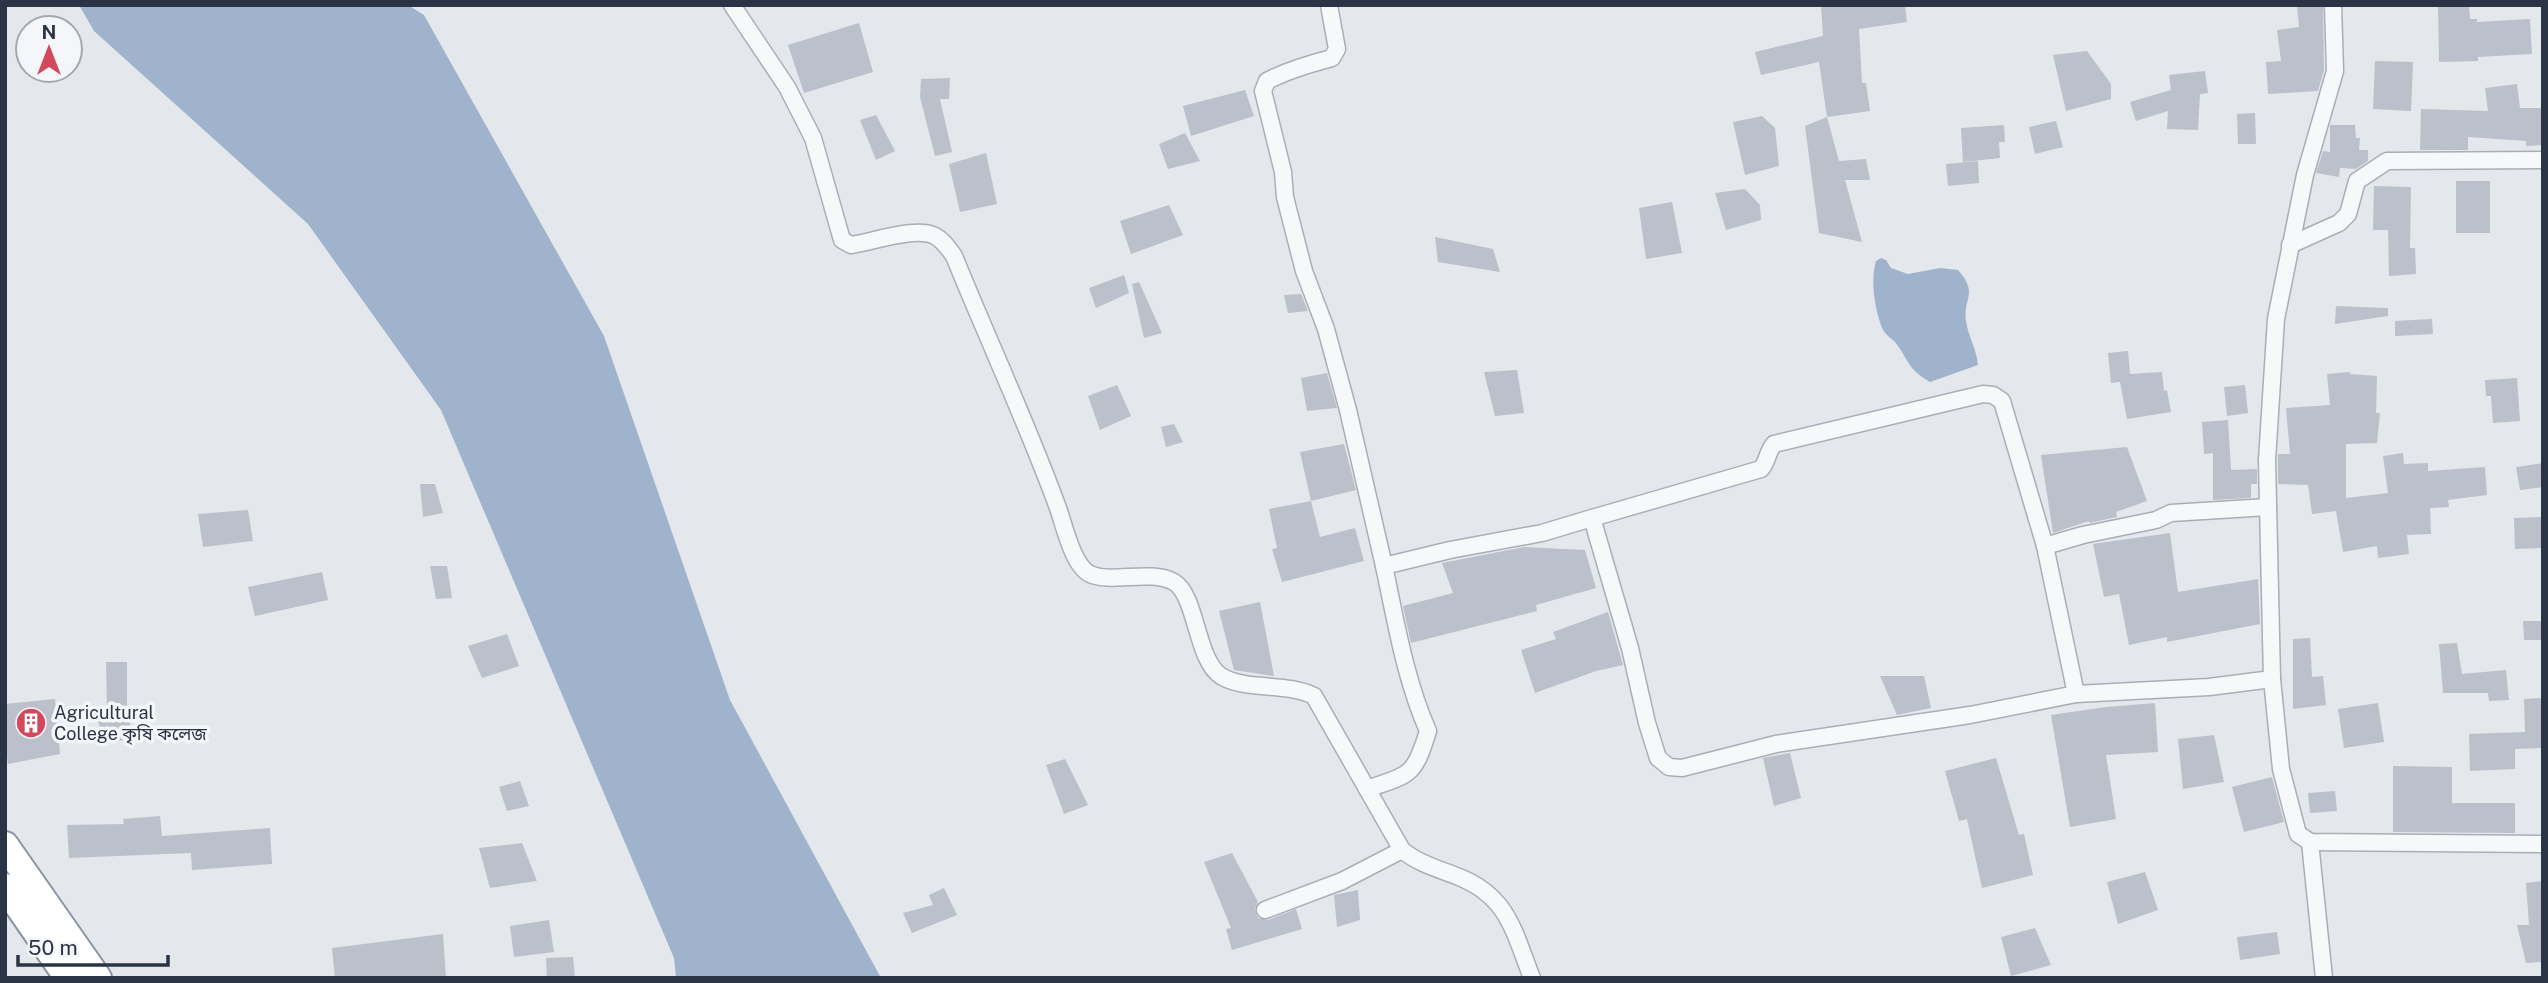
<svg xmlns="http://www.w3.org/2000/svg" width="2548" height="983" font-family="'Public Sans','Noto Sans Bengali',sans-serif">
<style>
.water{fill:#9fb4cc}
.building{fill:#bbc0ca}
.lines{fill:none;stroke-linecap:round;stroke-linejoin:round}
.minor-casing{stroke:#a9aeb7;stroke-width:19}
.trunk-casing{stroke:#8b94a3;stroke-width:30}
.minor{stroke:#f7f8fa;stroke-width:16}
.trunk{stroke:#fff;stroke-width:26}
.labels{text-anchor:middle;stroke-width:7;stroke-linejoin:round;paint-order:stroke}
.poi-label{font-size:18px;fill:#2b3445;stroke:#f4f6f9;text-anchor:start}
</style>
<rect width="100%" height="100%" fill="#e4e7ec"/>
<g class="water">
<path d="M79,5H408L424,15L604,336L730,700L881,978H676L674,958L441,410L308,224L94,31Z"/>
<path d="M1881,258L1886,260L1891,268L1908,274L1940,268L1958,270C1979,294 1963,297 1966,321C1968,336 1977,350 1978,365L1930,382C1907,369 1909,360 1895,342C1891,338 1886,335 1883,330C1875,311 1870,281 1876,261Z"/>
</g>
<g class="building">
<path d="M1821,5H1905L1907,22L1859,29L1862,83H1866L1870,111L1827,117L1819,62L1761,75L1755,52L1823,36Z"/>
<path d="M2297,5H2323L2324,70L2318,91L2268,94L2266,62L2281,61L2277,30L2299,27Z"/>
<path d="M2438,5H2469L2470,19H2477V22L2530,19L2532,54L2478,57V61L2439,62Z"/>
<path d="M859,23L873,72L804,93L788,45Z"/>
<path d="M2087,51L2111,84V99L2066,111L2053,55Z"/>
<path d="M2375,61L2413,62L2411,111L2373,109Z"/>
<path d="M2205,71L2208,93L2200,94L2198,130L2167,129L2168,111L2136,121L2130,102L2171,90L2169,75Z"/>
<path d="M950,78L949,99H940L952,152L935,156L920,97L921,79Z"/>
<path d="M2517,84L2520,108H2543V145L2526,146V141L2468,137V150H2420L2421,109L2488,111L2485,88Z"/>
<path d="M1245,90L1254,116L1191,136L1183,106Z"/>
<path d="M2255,113L2256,144H2238L2237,114Z"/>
<path d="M876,115L895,151L876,160L860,120Z"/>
<path d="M1762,116L1775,128L1779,166L1745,175L1733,122Z"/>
<path d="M1827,117L1839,161L1866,159L1870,180H1845L1862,242L1819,233L1805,126Z"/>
<path d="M2056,121L2063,147L2035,154L2029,127Z"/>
<path d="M2004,125L2005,142H1999L2000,158L1963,162L1961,128Z"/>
<path d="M2330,125H2355L2356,138H2360L2359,150H2368V161L2356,169L2340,168L2339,177L2316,173L2323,151L2330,152Z"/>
<path d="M1185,133L1200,161L1168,169L1159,144Z"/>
<path d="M986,153L997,204L960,212L949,164Z"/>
<path d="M1978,161L1979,183L1948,186L1946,164Z"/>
<rect x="2456" y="181" width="34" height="52"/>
<path d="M2374,186L2411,187L2410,248H2415L2416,274L2389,276L2388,230H2373Z"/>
<path d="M1745,189L1760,205L1761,220L1726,230L1715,193Z"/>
<path d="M1672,202L1682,253L1646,259L1639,208Z"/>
<path d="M1169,205L1183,235L1131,254L1120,221Z"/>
<path d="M1435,237L1493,249L1500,272L1438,262Z"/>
<path d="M1124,275L1129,293L1096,308L1089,288Z"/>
<path d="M1139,282L1162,333L1144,338L1132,284Z"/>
<path d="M1301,294L1308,311L1288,313L1284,295Z"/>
<path d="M2336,306L2388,308V316L2335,324Z"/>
<path d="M2432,319L2433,334L2395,336V321Z"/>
<path d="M2128,351L2130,374L2162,372L2164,391L2167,390L2171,412L2127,419L2120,382L2111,383L2108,353Z"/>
<path d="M1517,370L1524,413L1495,416L1484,372Z"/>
<path d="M2350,372V374L2377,376L2376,413H2380L2377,443L2346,444V498L2388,493L2383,456L2403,453L2404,464L2428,463V471L2485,467L2487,495L2448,500L2449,507L2430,508L2431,534L2407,535L2409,554L2378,558L2377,546L2343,552L2336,511L2312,514L2308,485L2278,484V454H2290L2286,408L2330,405L2327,374Z"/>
<path d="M1327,373L1337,408L1307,411L1301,378Z"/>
<path d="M2517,378L2520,421L2493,423L2491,396H2486L2485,380Z"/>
<path d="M1117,385L1131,416L1100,430L1088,396Z"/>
<path d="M2245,385L2248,413L2227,416L2224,387Z"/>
<path d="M2228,420L2231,470L2257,469V484H2251V498L2213,500V453L2204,454L2202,422Z"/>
<path d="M1174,424L1183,442L1166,447L1161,427Z"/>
<path d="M1344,444L1356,490L1311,501L1300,452Z"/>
<path d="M2127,447L2147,501L2116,512L2117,517L2089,523V521L2053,533L2041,455Z"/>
<path d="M2543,463V487L2520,490L2516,467Z"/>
<path d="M420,484H435L443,513L423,517Z"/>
<path d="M1311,501L1320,537L1355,528L1364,561L1282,582L1272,549L1277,548L1269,509Z"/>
<path d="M248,510L253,541L203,547L198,514Z"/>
<path d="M2543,517V548L2515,549L2514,518Z"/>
<path d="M2170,533L2178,592L2258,579L2260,624L2167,642V637L2129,645L2119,594L2104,597L2093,544Z"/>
<path d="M1524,547L1585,550L1596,588L1536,605L1537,611L1411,643L1403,606L1453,593L1442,563Z"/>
<path d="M430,566H447L452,598L436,599Z"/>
<path d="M322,572L328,600L255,616L248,587Z"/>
<path d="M1260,602L1274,676L1234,670L1219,611Z"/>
<path d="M1608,612L1623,665L1596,671L1535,693L1521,650L1556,639L1553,632Z"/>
<path d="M2523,621H2543V640H2524Z"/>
<path d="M507,634L519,666L482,678L468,646Z"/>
<path d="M2310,638L2312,677L2323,676L2326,705L2293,709V639Z"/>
<path d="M2457,643L2462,674L2506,670L2509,700L2489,701L2488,693H2443L2439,644Z"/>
<path d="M106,662H127V708L133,738L103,744L97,714L107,712Z"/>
<path d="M1880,676H1924L1931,708L1897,715Z"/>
<path d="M2543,698V748L2515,749V769L2470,771L2469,734L2525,732L2524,699Z"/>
<path d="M55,699L60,754L8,764L5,742V704Z"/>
<path d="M2155,703L2158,752L2106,755L2116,819L2070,827L2051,715L2106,707Z"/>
<path d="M2378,703L2384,742L2344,748L2338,709Z"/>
<path d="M2214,735L2224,782L2183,789L2178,739Z"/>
<path d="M1790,753L1801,798L1774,806L1763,758Z"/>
<path d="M1996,758L2019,835L2024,834L2033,875L1982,888L1967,819L1959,821L1945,771Z"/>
<path d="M1065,759L1088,805L1064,814L1046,765Z"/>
<path d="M2393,766L2452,767V803H2515V833L2393,832Z"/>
<path d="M2272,777L2284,822L2244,832L2232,787Z"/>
<path d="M520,781L529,806L507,811L499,787Z"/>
<path d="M2335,791L2337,811L2310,813L2308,793Z"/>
<path d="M160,816L162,836L270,828L272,864L192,870L191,853L69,858L67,825L124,824L123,819Z"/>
<path d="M522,843L537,881L490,888L479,848Z"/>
<path d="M1232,853L1258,902L1255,909L1258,918L1268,920L1296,909L1302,929L1232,950L1226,929L1231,928L1204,862Z"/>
<path d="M2145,872L2158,910L2118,924L2107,882Z"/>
<path d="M2543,881V962L2526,963L2517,925H2529L2526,883Z"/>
<path d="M944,888L957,915L912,933L903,913L933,905L929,895Z"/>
<path d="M1358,890L1360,920L1337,927L1334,895Z"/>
<path d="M549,920L554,952L514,957L510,926Z"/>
<path d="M2035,928L2051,965L2011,976L2001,937Z"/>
<path d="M2277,932L2280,954L2240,960L2237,937Z"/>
<path d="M443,934L446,978H335L332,948Z"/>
<path d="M573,957L575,978H547L546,958Z"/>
</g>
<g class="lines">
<g class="minor-casing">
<g id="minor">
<path d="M732,5L787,87L813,138L842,240L851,245C872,242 917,226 935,236C943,240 948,248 954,256C988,340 1027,423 1058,508C1064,525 1073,566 1090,574C1111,584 1150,569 1174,582C1197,596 1196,660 1221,676C1245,691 1286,682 1314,696L1402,850C1419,864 1439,869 1459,877C1509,897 1514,933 1532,978"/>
<path d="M1329,5L1337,49L1332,58C1309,64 1288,70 1267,81L1263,91L1283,172L1285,197L1304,271L1326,329L1348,410L1384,566L1450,550L1542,533L1592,518L1630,648L1647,723L1658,758L1669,767L1682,768L1776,744L1970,715L2076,694L2209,687L2272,679L2281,769L2298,834L2310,842L2543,844"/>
<path d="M2290,245L2339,223L2348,214L2357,181L2387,161L2543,160"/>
<path d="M1592,518L1761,469C1768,461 1767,452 1774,444L1983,394L1993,395L2002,401L2045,546L2076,694"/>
<path d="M2045,546L2083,535L2156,520L2171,513L2268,507"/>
<path d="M2272,679L2267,460L2276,319L2305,175L2335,71L2333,5"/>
<path d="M1367,789C1410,774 1414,777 1428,731C1405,679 1396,622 1384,566"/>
<path d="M2310,842L2324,978"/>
<path d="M1265,910L1342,881L1402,850"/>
</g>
</g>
<g class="trunk-casing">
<g id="trunk">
<path d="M5,845L98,978"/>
<path d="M5,887L68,978"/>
</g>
</g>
<use href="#minor" class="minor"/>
<use href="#trunk" class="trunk"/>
</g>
<defs>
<g id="building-disc" transform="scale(1.575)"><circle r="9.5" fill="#d1495b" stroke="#f4f6f9"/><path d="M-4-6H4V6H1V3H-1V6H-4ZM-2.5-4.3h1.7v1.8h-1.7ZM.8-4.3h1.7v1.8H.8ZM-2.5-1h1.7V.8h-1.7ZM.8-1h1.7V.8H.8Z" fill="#fff"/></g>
</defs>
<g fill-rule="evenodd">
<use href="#building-disc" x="31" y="723"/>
</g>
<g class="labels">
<g class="poi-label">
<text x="54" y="719">Agricultural<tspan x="54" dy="21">College কৃষি কলেজ</tspan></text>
</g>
</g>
<rect width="2548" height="983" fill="none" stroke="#2b3445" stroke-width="14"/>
<g transform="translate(49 49)"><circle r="33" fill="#f4f6f9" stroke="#a4a8b1" stroke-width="2"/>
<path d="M0-5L12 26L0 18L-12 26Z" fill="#d1495b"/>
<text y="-10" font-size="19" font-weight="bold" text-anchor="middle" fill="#2b3445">N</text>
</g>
<path d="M18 955v10h150v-10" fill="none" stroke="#2b3445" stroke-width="3.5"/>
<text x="28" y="955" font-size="21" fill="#2b3445" stroke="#f4f6f9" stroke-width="5" paint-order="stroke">50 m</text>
</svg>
